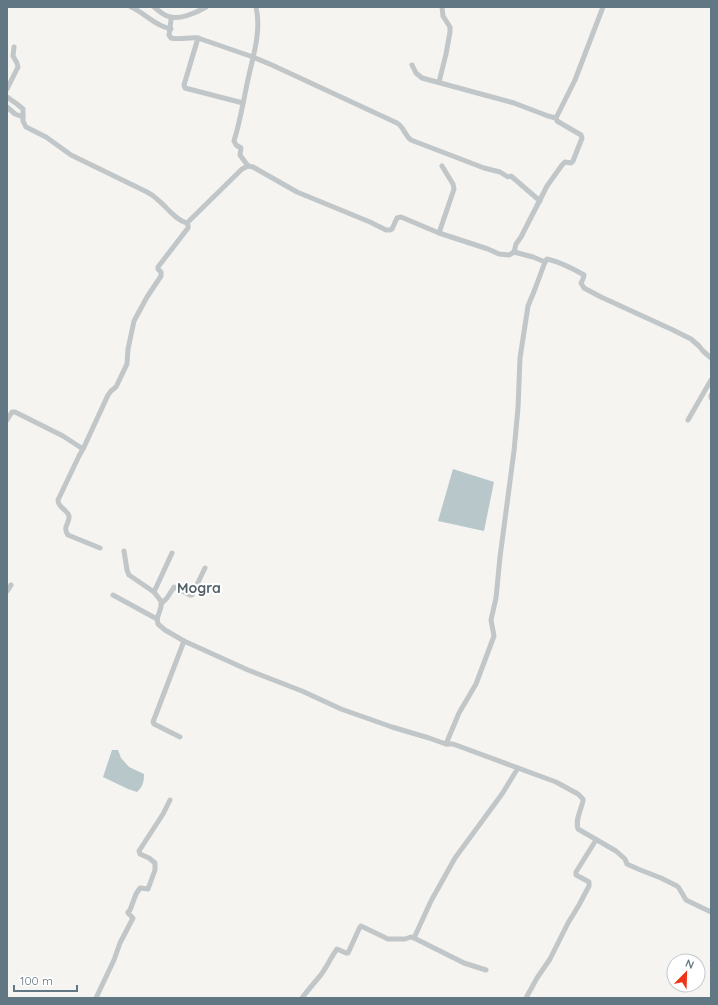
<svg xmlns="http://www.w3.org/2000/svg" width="718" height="1005" font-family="Quicksand,sans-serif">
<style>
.water{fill:#b8c7ca}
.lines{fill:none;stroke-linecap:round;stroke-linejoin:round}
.minor{stroke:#c1c6c8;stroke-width:5}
.labels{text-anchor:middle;stroke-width:4;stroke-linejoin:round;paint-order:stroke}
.quarter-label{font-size:14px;font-weight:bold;fill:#505f68;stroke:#fff}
</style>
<rect width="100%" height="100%" fill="#f5f4f0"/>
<g class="water">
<path d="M453,469L494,482L484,531L438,521Z"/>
<path d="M112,750H118L121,758L129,767L144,774C144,781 143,787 137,792L128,789L103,777Z"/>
</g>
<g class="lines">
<g class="minor">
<path d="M131,7C145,13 155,26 171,29"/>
<path d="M154,7C158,10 162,14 167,16C178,21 196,13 206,7"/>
<path d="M603,7L575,80L556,118L557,121L581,135L582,138L573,161L571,163L565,162L562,165L547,186L521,237L516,244L514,252L533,257L545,262L547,259C560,262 572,268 584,275L583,279L581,283L584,288L601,297L673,330L691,339L699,346L703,351L711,358"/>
<path d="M171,17V20L169,35L171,38C180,40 189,37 198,38L253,57L272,65L397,123C405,128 404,135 411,140L484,168L500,172L508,177L511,176L540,201"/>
<path d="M198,38L184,85L185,88L243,103"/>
<path d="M412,65L416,73L422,78L514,103L548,116L556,118"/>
<path d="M439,82L446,54L450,32V27L443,16L442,7"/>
<path d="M7,89L18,67L17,63L13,56L14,47"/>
<path d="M7,97L17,104L23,109V121L26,127L46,137L71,155L147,192C151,194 155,197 158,200C167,207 175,220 187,223"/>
<path d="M7,107L15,114L23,117"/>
<path d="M248,166L240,155L241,148L236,145L234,141C240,122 243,103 247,84C252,59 262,32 256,7"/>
<path d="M439,233L454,189L453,184L442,166"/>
<path d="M545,262L535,289L528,306L520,358L518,408L514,451L500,557L496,598L491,620L494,636L476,684L459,713L446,744H453L556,782L578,794L583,799V801C581,810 575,820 578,829L616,851L625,859L627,864L638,869L661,878L677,886L679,888L686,900L711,912"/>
<path d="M711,395V398"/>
<path d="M7,420L12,412H15L63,436L83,449"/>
<path d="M688,420L711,380"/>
<path d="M100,548L68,535C62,527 70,523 69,516C67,509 58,508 58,500L79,456L84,447L108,395L111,391L116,387L127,364L128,349L134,321L147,297L161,276V272L158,269V267L188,228V225L187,223L242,169L248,166L253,167L297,192L370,222L386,230H390L392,229L397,218L401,217L439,233L488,249L499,254L509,255L514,252"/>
<path d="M124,551L127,570L129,575L154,592L161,601V607L157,619L158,624L165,630L184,641L248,670L302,691L341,709L392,727L429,738L446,744"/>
<path d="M7,591L11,585"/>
<path d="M154,592L172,553"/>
<path d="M113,595L157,619"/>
<path d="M162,603L167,598L174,587L190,595H192L205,568"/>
<path d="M180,737L154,724L153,722L184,641"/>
<path d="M414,938L464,963L486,970"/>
<path d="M96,998L114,960L120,943L133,918L128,913V912L130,910L136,894L140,888L148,889L155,870V863L149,858L140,854L139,851L163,814L170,800"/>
<path d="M302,998C308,990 314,983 320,976C327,967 331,957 337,949L346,953H348L359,929L361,926L388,939H405L411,937L414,938L431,901L455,858L502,794L518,768"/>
<path d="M526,998L537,978L550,959L568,923L579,905L589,886V882L578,876L576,875V872L596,840"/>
</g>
</g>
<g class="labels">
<g class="quarter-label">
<text x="199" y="593">Mogra</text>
</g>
</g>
<rect width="718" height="1005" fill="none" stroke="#617783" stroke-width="16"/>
<g transform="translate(686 973) rotate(23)"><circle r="19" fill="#ffffff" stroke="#c0c9cd"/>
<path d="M0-3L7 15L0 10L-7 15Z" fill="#ee3416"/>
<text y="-6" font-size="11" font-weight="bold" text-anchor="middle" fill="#617783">N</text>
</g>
<path d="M14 985v6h63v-6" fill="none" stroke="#617783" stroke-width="2"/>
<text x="20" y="985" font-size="12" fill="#617783" stroke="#ffffff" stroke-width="3" paint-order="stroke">100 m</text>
</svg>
